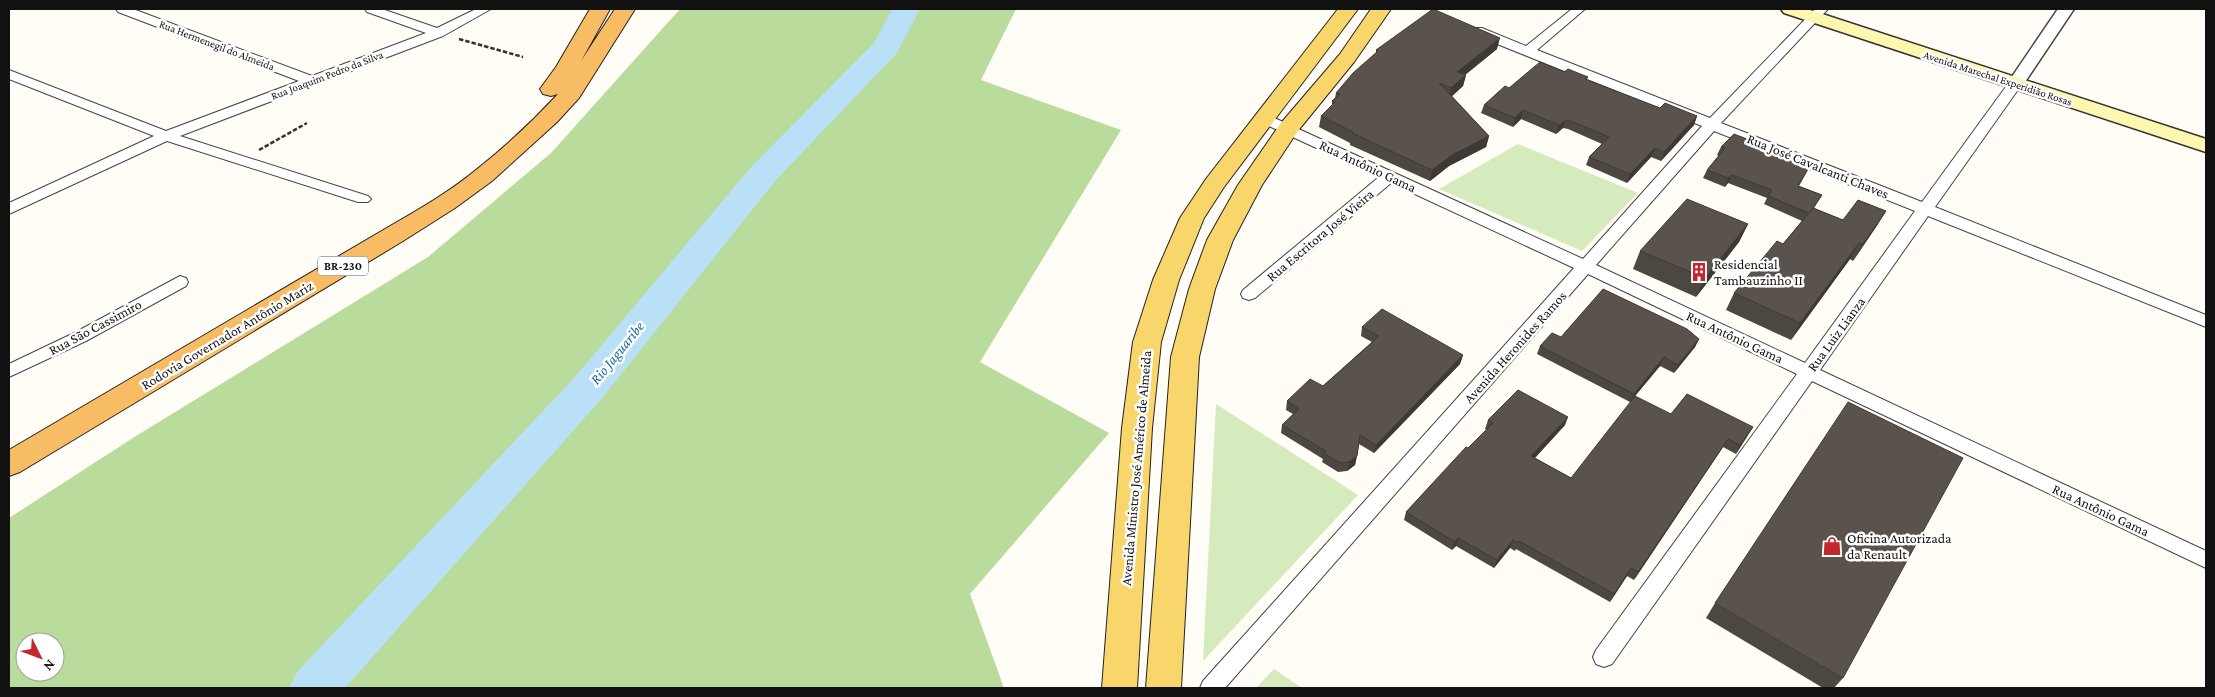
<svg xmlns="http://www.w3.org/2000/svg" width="2215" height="697" font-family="'Crimson Pro',serif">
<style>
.green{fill:#d5ebbd}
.forest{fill:#b9dc9c;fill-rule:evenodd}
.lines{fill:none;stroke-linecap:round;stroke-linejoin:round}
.river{fill:#b9e0f7;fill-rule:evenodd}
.minor-casing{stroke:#444;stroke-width:2}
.tertiary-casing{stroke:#444;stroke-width:3}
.secondary-casing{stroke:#333;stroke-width:3}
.primary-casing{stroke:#222;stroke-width:2}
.trunk-casing{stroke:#222;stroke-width:2}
.path{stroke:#333;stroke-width:2.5;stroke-dasharray:4.5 2;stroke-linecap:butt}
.minor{fill:#fff;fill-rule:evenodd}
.tertiary{fill:#fff;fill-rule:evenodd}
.secondary{fill:#fff6b0;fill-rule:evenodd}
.primary{fill:#f9d66b;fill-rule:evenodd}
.trunk{fill:#f7bc64;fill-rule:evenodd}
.wall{fill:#4d4742}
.shaded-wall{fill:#3f3936}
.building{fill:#5a524d;stroke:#3f3936}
.labels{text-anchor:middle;stroke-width:5;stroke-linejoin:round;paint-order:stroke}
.far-street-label{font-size:11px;fill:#111;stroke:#fff}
.shield{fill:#fff;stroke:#585858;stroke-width:1}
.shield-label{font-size:12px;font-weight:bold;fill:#111}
.street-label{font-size:14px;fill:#111;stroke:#fff}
.poi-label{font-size:14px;fill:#111;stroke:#fff;text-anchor:start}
.water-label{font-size:15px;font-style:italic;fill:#1768a6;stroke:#fff}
</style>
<rect width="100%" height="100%" fill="#fffdf5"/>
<g class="green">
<path d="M1518,144L1638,193L1582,251L1439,189Z"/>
<path d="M1216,404L1358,495L1203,661Z"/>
<path d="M1274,669L1302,688H1256Z"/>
</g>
<path class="forest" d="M680,9H1016L981,80L1121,130L980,362L1109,433L970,594L1004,688H9V518L136,436L428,257L551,153ZM25,642H55V672H25Z"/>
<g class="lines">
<path class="river" d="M892,9H920L897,53L776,180L603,397L345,688H289L297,672L575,377L752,166L874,43Z"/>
<g class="minor-casing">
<g id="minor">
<path d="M116,9H133L312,76L426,33L367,12L365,9H382L437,28L476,9H491L443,36L180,136L368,196L371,199L368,202H358L167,141L9,214V203L154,136L9,79V70L166,131L299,81L118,12Z"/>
<path d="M1572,9H1585L1537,50L1710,118L1815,9H1828L1721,123L1922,202L2010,81H2020L2022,84L1935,207L2206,315V327L1928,216L1820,370L2206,551V568L1812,381L1612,664L1604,667L1596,664L1593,657L1596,650L1797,374L1588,274L1225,688H1200L1203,681L1574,268L1391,183L1255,298L1249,300L1243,298L1241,294L1243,290L1379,177L1258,121L1256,118L1258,115H1268L1583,259L1702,126L1472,34L1471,31L1472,28H1482L1526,46ZM1714,131L1915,211L1805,363L1596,265Z"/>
<path d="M180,276L186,278L188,282L186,286L86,341L9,377V364L74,333Z"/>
</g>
</g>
<g class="tertiary-casing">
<path id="tertiary" d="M2058,9H2074L2021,88H2009L2007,84Z"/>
</g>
<g class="secondary-casing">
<path id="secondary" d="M1781,9H1807L2206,139V152L1784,13Z"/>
</g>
<g class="primary-casing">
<g id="primary">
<path d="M1338,9H1358L1224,187L1204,218L1179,280L1161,342L1152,428L1137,688H1102L1122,428L1133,342L1153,280L1180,218L1206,179Z"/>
<path d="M1371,9H1391L1354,62L1297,132L1262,185L1233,240L1215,289L1199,357L1181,688H1146L1171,357L1189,289L1207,240L1238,185L1281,123L1340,54Z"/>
</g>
</g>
<g class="trunk-casing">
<path id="trunk" d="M590,9H610L581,61L615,9H635L579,98L557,122L492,181L455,208L403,241L20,472L9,476V450L385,229C416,211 448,193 476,170C505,147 533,121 558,94L551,96L543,94L540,89L556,67Z"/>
</g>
<g class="path">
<path d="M459,39L523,57"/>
<path d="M259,150L307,123"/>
</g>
<use href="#minor" class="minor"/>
<use href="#tertiary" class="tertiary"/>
<use href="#secondary" class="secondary"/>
<use href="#primary" class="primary"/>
<use href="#trunk" class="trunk"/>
</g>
<g class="wall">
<path d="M1497,49L1465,75H1466L1463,86L1452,96L1489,136L1486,147L1449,166L1430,181L1350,145V143L1319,127L1321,116L1332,105V101L1335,98L1336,93L1376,53V50Z"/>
<path d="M1564,72L1588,77L1587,79L1660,108L1697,116L1694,125L1661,161L1651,157L1627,183L1586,165L1589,157L1602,144L1568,129L1563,128L1556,134L1521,119L1513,127L1481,113L1484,105L1509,88Z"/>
<path d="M1757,143L1756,145L1811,164L1799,186L1822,195L1814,208L1843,220L1886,211L1876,227L1853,261L1850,259L1791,340L1726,310L1734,293L1783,244L1802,221L1764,204L1767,198L1728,183L1725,187L1703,178L1707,170L1719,156L1717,155L1721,147Z"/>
<path d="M1748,224L1739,242L1696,297L1633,269L1640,251Z"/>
<path d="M1362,327L1463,355L1460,364L1374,453L1359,444L1355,465L1347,471L1338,472L1322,462L1323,459L1281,433L1282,425L1293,414L1286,410L1287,401L1323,386L1372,342L1361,336Z"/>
<path d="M1561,337L1699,339L1695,347L1674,373L1660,366L1630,402L1537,354L1540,346Z"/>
<path d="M1671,414L1753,427L1736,454L1723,447L1634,580L1627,576L1610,602L1516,549L1515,551L1510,548L1494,568L1456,546L1452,550L1404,520L1406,512L1487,430L1485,429L1488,420L1565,425L1535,458L1571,478Z"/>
<path d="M1715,603L1843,678L1834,688H1823L1706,618Z"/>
</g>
<g class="shaded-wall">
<path d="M1500,38L1497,49L1455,83L1457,72Z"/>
<path d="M1466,75L1463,86L1449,99L1451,88Z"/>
<path d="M1523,110L1521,119L1513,127L1515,118Z"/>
<path d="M1697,116L1694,125L1661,161L1664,152Z"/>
<path d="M1566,120L1563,128L1556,134L1559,125Z"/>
<path d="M1489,136L1486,147L1449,166L1430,181L1432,170L1452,155Z"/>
<path d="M1655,148L1651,157L1627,183L1630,174Z"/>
<path d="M1732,175L1728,183L1725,187L1728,178Z"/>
<path d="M1886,211L1876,227L1853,261L1863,244Z"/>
<path d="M1748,224L1739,242L1696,297L1705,278Z"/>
<path d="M1859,243L1850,259L1791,340L1800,323Z"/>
<path d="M1699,339L1695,347L1674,373L1678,365Z"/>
<path d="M1463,355L1460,364L1374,453L1376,445Z"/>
<path d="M1664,357L1660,366L1630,402L1634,394Z"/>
<path d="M1568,417L1565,425L1528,465L1531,456Z"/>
<path d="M1753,427L1748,435L1736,454L1740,445Z"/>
<path d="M1728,439L1723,447L1634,580L1638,572Z"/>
<path d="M1357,456L1355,465L1347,471L1349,462Z"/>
<path d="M1458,538L1456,546L1452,550L1455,542Z"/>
<path d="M1513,540L1510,548L1494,568L1497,560Z"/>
<path d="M1631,568L1627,576L1610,602L1614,594Z"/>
</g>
<g class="building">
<path d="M1433,9L1500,38L1457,72L1466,75L1451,88L1439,83L1489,136L1452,155L1432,170L1352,133L1353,132L1321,116L1335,102L1332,101L1340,94L1336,93L1353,73L1378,51L1376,50Z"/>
<path d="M1540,62L1564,72L1568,69L1588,77L1585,79L1660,108L1665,103L1697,116L1664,152L1655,148L1630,174L1589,157L1609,137L1571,121L1566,120L1559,125L1523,110L1515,118L1484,105L1505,86L1509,88Z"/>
<path d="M1734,134L1757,143L1755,145L1811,164L1798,186L1822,195L1813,208L1809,213L1768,196L1772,190L1732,175L1728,178L1707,170L1725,148L1721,147Z"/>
<path d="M1687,199L1748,224L1705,278L1640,251Z"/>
<path d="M1858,200L1886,211L1863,244L1859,243L1800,323L1734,293L1777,241L1783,244L1813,208L1843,220Z"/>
<path d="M1603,289L1687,329L1699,339L1678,365L1664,357L1634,394L1540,346L1552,333L1561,337Z"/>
<path d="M1382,309L1463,355L1376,445L1360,435L1357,456L1349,462L1340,463L1324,453L1326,451L1282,425L1299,409L1287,401L1310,379L1323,386L1379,336L1362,327Z"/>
<path d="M1518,390L1568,417L1531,456L1571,478L1635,396L1671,414L1687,394L1753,427L1740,445L1728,439L1638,572L1631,568L1614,594L1519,541L1518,543L1513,540L1497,560L1458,538L1455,542L1406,512L1466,447L1468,448L1493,423L1488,420Z"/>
<path d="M1848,402L1963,458L1843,678L1715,603Z"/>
</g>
<defs>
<g id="building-bare" transform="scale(1.5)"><path d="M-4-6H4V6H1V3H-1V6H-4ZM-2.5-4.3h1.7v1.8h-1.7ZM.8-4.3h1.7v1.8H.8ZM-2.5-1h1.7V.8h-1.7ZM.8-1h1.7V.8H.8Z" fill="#c4262e" stroke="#fff" stroke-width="2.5" paint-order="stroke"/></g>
<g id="shop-bare" transform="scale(1.5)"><path d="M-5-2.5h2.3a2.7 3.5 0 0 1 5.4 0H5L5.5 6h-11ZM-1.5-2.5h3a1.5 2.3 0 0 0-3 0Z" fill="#c4262e" stroke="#fff" stroke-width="2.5" paint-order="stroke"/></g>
</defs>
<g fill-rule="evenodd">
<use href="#building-bare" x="1699" y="272"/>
<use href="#shop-bare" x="1832" y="546"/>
</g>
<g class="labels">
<g class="far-street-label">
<text transform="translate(217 45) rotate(21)" y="4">Rua Hermenegil do Almeida</text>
<text transform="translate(327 75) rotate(-21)" y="4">Rua Joaquim Pedro da Silva</text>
<text transform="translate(1998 78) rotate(18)" y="4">Avenida Marechal Experidião Rosas</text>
</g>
<rect class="shield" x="318" y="256.5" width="50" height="19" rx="4"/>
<g class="shield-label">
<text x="343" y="270">BR-230</text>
</g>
<g class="street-label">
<text transform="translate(1368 166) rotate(25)" y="5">Rua Antônio Gama</text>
<text transform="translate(1818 166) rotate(22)" y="5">Rua José Cavalcanti Chaves</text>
<text transform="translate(1320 235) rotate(-40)" y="5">Rua Escritora José Vieira</text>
<text transform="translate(95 327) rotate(-28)" y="5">Rua São Cassimiro</text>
<text transform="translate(1836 334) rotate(-54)" y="5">Rua Luiz Lianza</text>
<text transform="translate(227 335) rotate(-31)" y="5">Rodovia Governador Antônio Mariz</text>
<text transform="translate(1735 337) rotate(25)" y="5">Rua Antônio Gama</text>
<text transform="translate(1515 347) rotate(-48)" y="5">Avenida Heronides Ramos</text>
<text transform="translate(1136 468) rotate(-85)" y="5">Avenida Ministro José Américo de Almeida</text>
<text transform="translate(2101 510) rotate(25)" y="5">Rua Antônio Gama</text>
</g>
<g class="poi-label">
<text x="1714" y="269">Residencial<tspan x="1714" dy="16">Tambauzinho II</tspan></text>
<text x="1847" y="543">Oficina Autorizada<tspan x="1847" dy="16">da Renault</tspan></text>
</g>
<g class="water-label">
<text transform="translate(617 353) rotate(-51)" y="5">Rio Jaguaribe</text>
</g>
</g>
<rect width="2215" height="697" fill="none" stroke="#111111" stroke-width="20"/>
<g transform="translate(40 657) rotate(132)"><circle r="24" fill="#ffffff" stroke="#a0a0a0"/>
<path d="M0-4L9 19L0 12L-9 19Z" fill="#c4262e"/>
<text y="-8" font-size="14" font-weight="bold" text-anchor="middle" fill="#111111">N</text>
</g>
</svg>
